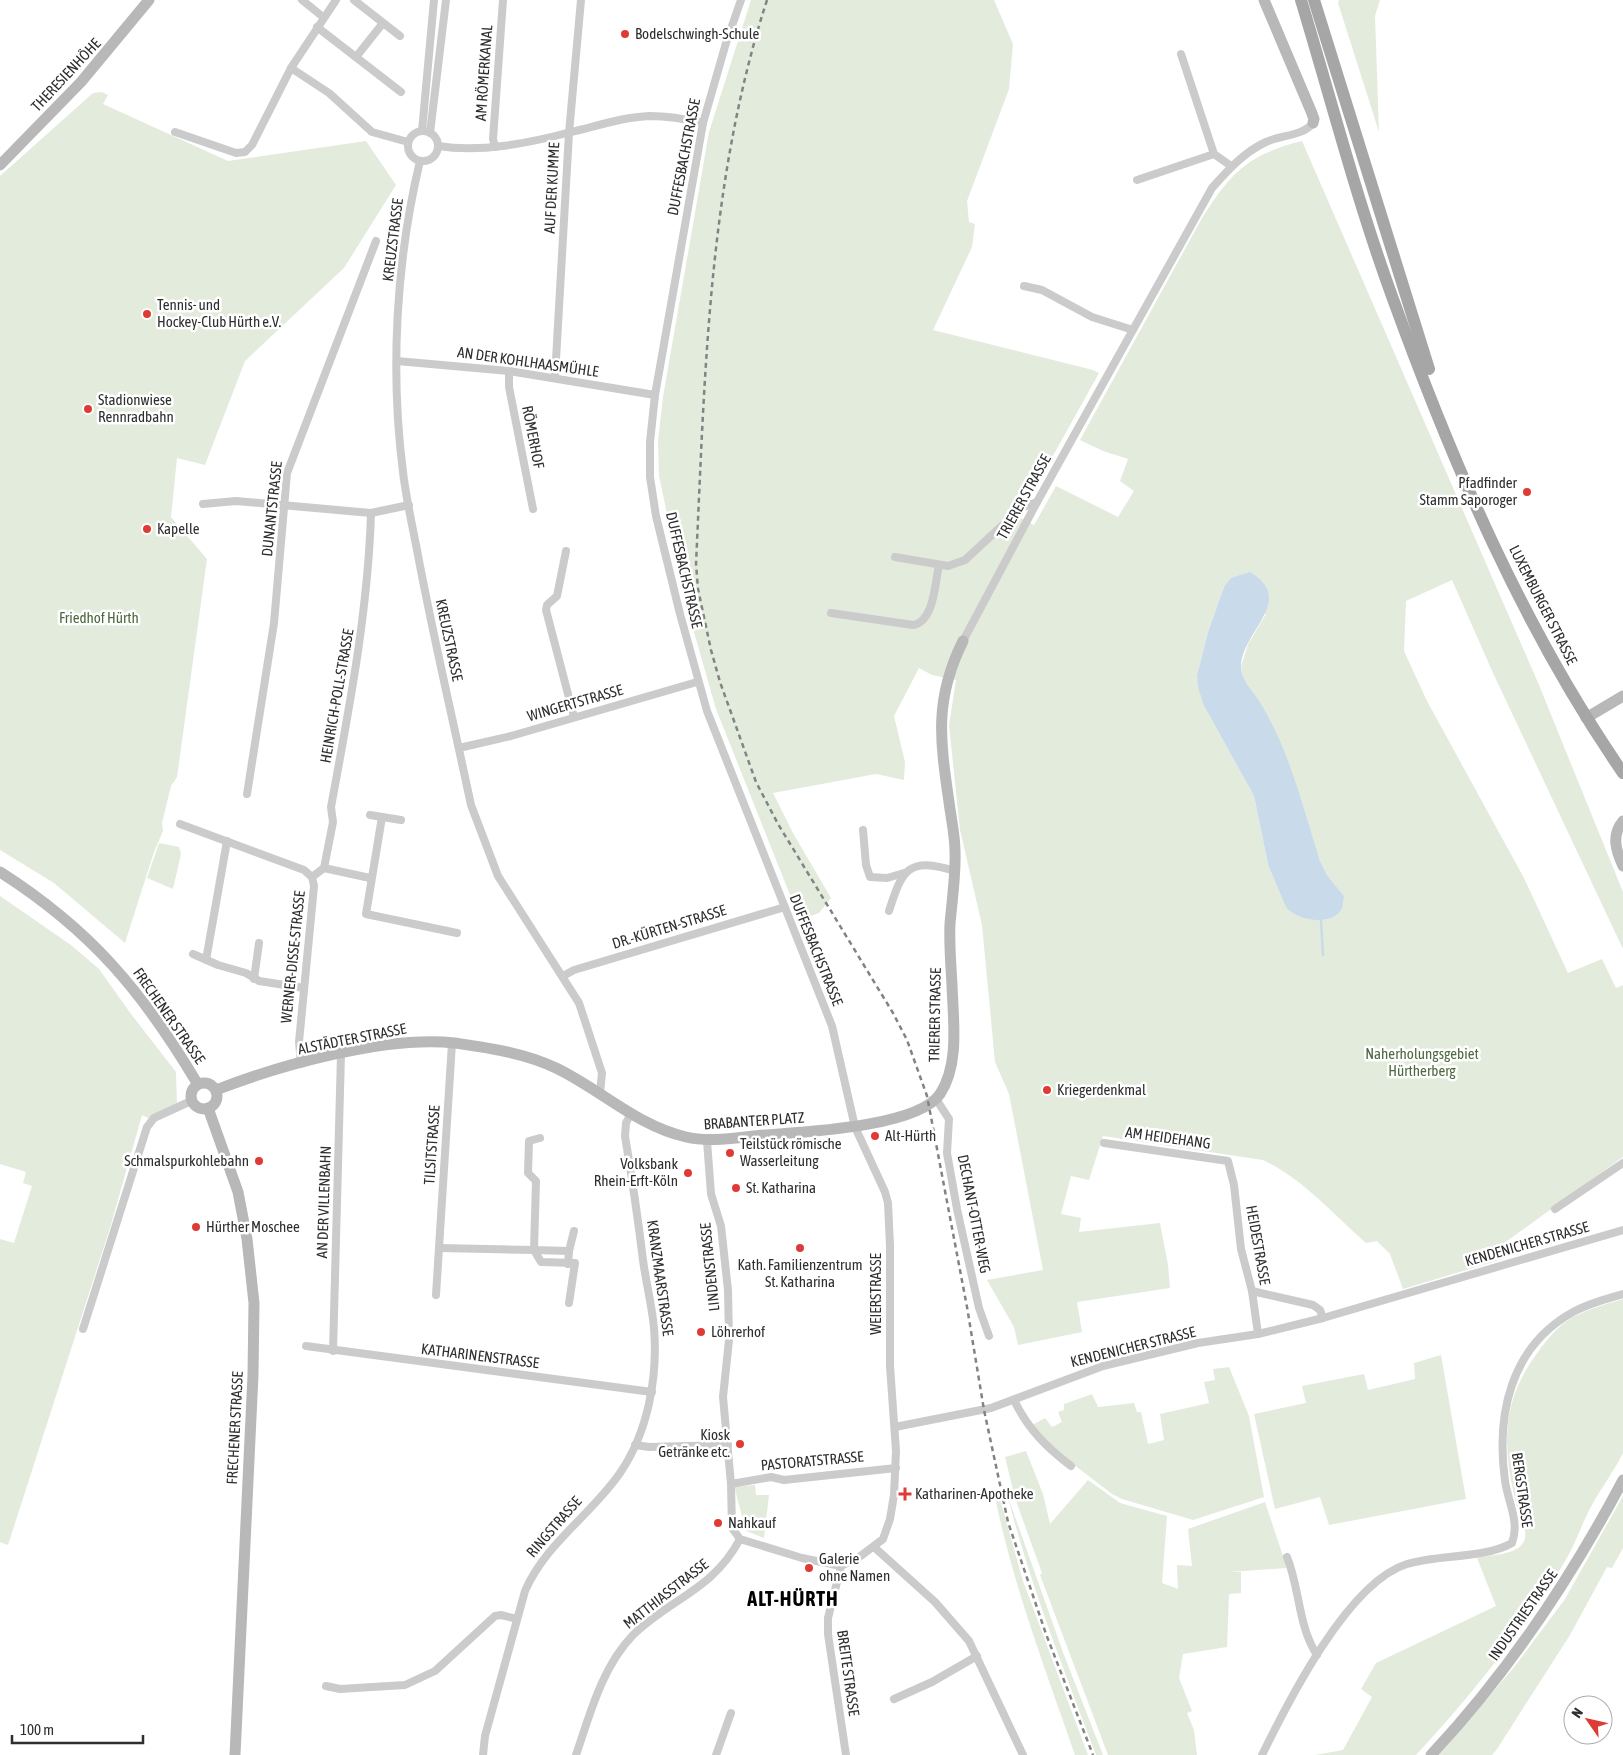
<svg xmlns="http://www.w3.org/2000/svg" width="1623" height="1755" font-family="'Asap Condensed',sans-serif">
<style>
.green{fill:#e3ebdd;fill-rule:evenodd}
.water{fill:#c9daea}
.lines{fill:none;stroke-linecap:round;stroke-linejoin:round}
.stream{stroke:#c9daea;stroke-width:2.5}
.street{stroke:#cbcbcb;stroke-width:8}
.secondary{stroke:#b8b8b8;stroke-width:11}
.primary{stroke:#a6a6a6;stroke-width:12}
.rail{stroke:#838383;stroke-width:2.5;stroke-dasharray:5 4;stroke-linecap:butt}
.poi-dot{fill:#de3b37;stroke:#fff;stroke-width:2}
.labels{text-anchor:middle;stroke-width:5;stroke-linejoin:round;paint-order:stroke}
.poi-label{font-size:15px;fill:#2e2e2e;stroke:#fff;text-anchor:start}
.street-label{font-size:15px;fill:#2e2e2e;stroke:#fff}
.park-label{font-size:15px;fill:#4d683d;stroke:#fff}
.district-label{font-size:20px;font-weight:bold;letter-spacing:1px;fill:#000;stroke:#fff}
</style>
<rect width="100%" height="100%" fill="#fff"/>
<g class="green">
<path d="M751,0H994L1013,44L1009,89L967,201L969,222L975,224L972,247L933,330L1093,370L1099,373L1019,517L1034,525L1056,486L1118,517L1134,491L1120,481L1128,459L1103,451L1080,440L1202,218C1231,172 1249,154 1302,141L1539,685L1623,892V949L1493,673L1452,580L1406,601L1404,651L1427,701L1524,878L1568,973L1602,959L1616,988L1623,985V1157L1500,1246L1503,1259L1403,1289L1390,1254L1377,1241L1366,1243C1333,1214 1303,1179 1263,1160L1103,1136L1089,1180L1071,1176L1061,1214L1081,1218L1079,1232L1160,1223L1168,1265L1170,1288L1077,1302L1082,1332L1018,1345L1014,1327L987,1280L1043,1270L1009,1094L995,1062L982,925L960,830L949,725L956,680L932,675L919,668L894,716L905,762L904,780L876,774L773,793L793,833L831,898L819,913L800,920L716,709L686,604L659,476L658,441L663,397L709,132ZM1224,587L1266,614L1248,644L1241,667L1243,679L1261,705L1320,861L1327,875L1344,896L1268,864L1254,796L1204,706L1197,675L1208,632Z"/>
<path d="M1339,0H1380L1375,16L1379,132L1338,3Z"/>
<path d="M102,92L108,95L103,104L228,161L366,141L396,185L344,268L245,361L205,465L177,458L171,517L207,559L177,777L171,786L162,823L163,831L154,852L125,943L54,883L0,850V176L93,93Z"/>
<path d="M159,843L179,847L181,854L173,889L147,878Z"/>
<path d="M0,896L71,945L99,969L131,1014L176,1072L177,1104L148,1118L142,1115L110,1228L8,1545L0,1542V1239L14,1243L32,1186L23,1183L26,1172L0,1164Z"/>
<path d="M1623,1299V1453C1614,1471 1602,1487 1592,1505C1583,1521 1577,1540 1568,1556C1529,1624 1469,1698 1416,1755H1315L1343,1750L1372,1697L1361,1689L1376,1663L1496,1606L1477,1558C1490,1555 1516,1555 1523,1543C1530,1533 1519,1514 1516,1503C1502,1445 1501,1401 1538,1352C1548,1338 1558,1326 1573,1317C1589,1309 1606,1304 1623,1299Z"/>
<path d="M1441,1355L1466,1499L1329,1525L1320,1497L1275,1509L1254,1414L1306,1403L1302,1386L1364,1374L1368,1390L1415,1379L1414,1363Z"/>
<path d="M1229,1367L1249,1416L1264,1497L1193,1520L1122,1499L1112,1494L1047,1444L1032,1425L1045,1418L1052,1427L1062,1422L1058,1412L1064,1410V1404L1092,1394L1098,1407L1134,1403L1137,1412H1141L1148,1444L1164,1440L1160,1414L1209,1403L1204,1382L1215,1380L1213,1369Z"/>
<path d="M1026,1451L1043,1494L1050,1524L1088,1480L1120,1503L1167,1516L1162,1583L1178,1589L1177,1565L1192,1566L1188,1529L1265,1502L1287,1568L1229,1572H1241V1593L1229,1594L1227,1647L1183,1654L1179,1678L1192,1711L1187,1713L1194,1730L1197,1755H1108L1040,1575L1042,1573L1015,1498L1005,1457Z"/>
<path d="M755,1485L756,1495H769L764,1538L744,1530C743,1514 737,1502 735,1487Z"/>
<path d="M994,1492H998L1023,1581L1088,1755H1075C1045,1668 1012,1583 994,1492Z"/>
<path d="M1623,1496V1548L1612,1568L1607,1567L1570,1635L1497,1749L1492,1755H1439L1515,1666L1565,1599Z"/>
<path d="M1008,1497L1064,1655L1103,1755H1096C1064,1670 1030,1585 1008,1497Z"/>
</g>
<path class="water" d="M1250,572C1298,601 1240,632 1241,668C1242,682 1254,692 1261,704C1290,752 1303,808 1320,861L1327,875L1344,896C1343,900 1343,905 1342,908C1333,927 1297,921 1286,907L1268,864L1254,796L1204,706L1198,687L1197,675L1208,632L1224,587L1231,578Z"/>
<g class="lines">
<path class="stream" d="M1321,921L1323,955"/>
<g class="street">
<path d="M302,0L323,17"/>
<path d="M354,0L400,36"/>
<path d="M317,27L401,92"/>
<path d="M1181,54L1214,154L1231,166"/>
<path d="M356,57L383,23"/>
<path d="M291,68L329,93L372,132L408,142"/>
<path d="M422,131L434,0"/>
<circle cx="423" cy="146" r="15"/>
<path d="M175,132L236,153L245,152L252,145L291,68L336,0"/>
<path d="M430,133L446,0"/>
<path d="M438,146C481,153 529,143 571,132C597,126 623,117 650,116C668,116 686,119 703,123"/>
<path d="M495,147L493,139L503,0"/>
<path d="M420,161C396,261 390,371 403,472C406,498 412,524 417,550C433,636 453,720 471,805L498,876L579,1003L602,1073L600,1093"/>
<path d="M1137,180L1214,154"/>
<path d="M1024,286L1042,290L1092,317L1133,330"/>
<path d="M397,361L509,371L655,395"/>
<path d="M509,371V387L533,509"/>
<path d="M555,377L569,133L581,0"/>
<path d="M203,504L236,501L371,513L409,505"/>
<path d="M566,551L557,596L547,605L546,610L574,717"/>
<path d="M895,557L948,566L965,560L1021,508L1037,502"/>
<path d="M831,613L913,625C934,622 935,583 939,565"/>
<path d="M963,641L1037,502L1212,188C1228,170 1244,152 1266,142C1281,135 1303,136 1313,123"/>
<path d="M459,748L511,736L697,682"/>
<path d="M247,794L274,623L287,473L376,241"/>
<path d="M370,815L401,820"/>
<path d="M382,817L366,914L457,933"/>
<path d="M180,824L304,870L312,877L314,886L299,1042L301,1064"/>
<path d="M863,830L866,865L870,877L887,878L904,873"/>
<path d="M324,868L370,878"/>
<path d="M312,877L324,868L333,822L331,807C349,709 368,612 371,513"/>
<path d="M889,911C902,870 908,856 955,871"/>
<path d="M193,954L218,965L246,973L259,981L304,988"/>
<path d="M206,960L227,841"/>
<path d="M563,976L574,970L785,907"/>
<path d="M254,979L259,943"/>
<path d="M936,1099L949,1119L947,1153L957,1209L979,1308L989,1336"/>
<path d="M540,1138L529,1141L528,1173L536,1181L534,1250L569,1251L568,1264"/>
<path d="M707,1141L711,1194L721,1226L728,1290L729,1340L723,1397L731,1484L732,1528L740,1539L802,1558L841,1566L858,1558L883,1539L890,1519L894,1495L896,1451L890,1366V1246L888,1203L885,1192L855,1127L832,1026L707,711L680,614L656,516L650,477V442L655,395L703,123L726,43L741,0"/>
<path d="M1104,1143L1228,1161L1234,1185L1241,1249L1252,1291L1258,1334"/>
<path d="M1555,1209L1623,1163"/>
<path d="M439,1248L534,1250L541,1262L575,1263L569,1303"/>
<path d="M569,1251L574,1231"/>
<path d="M1252,1291L1313,1305L1320,1310L1323,1318"/>
<path d="M436,1295L452,1043"/>
<path d="M83,1329L147,1127L154,1118L191,1101"/>
<path d="M306,1346L652,1392"/>
<path d="M333,1351L341,1054"/>
<path d="M1014,1400C1028,1429 1046,1447 1071,1466"/>
<path d="M895,1427L991,1408L1103,1366L1198,1343L1258,1334L1323,1318L1623,1230"/>
<path d="M635,1445L649,1447L728,1445"/>
<path d="M731,1484L771,1477L784,1480L896,1468"/>
<path d="M874,1547L935,1602L969,1641L1023,1755"/>
<path d="M1287,1557C1300,1589 1298,1626 1317,1655"/>
<path d="M841,1566L828,1618V1634L846,1755"/>
<path d="M326,1686L340,1689L405,1685L435,1671L495,1616L501,1615L517,1619"/>
<path d="M894,1699L932,1682L977,1656"/>
<path d="M483,1755L485,1736L525,1591C546,1543 591,1515 620,1473C648,1432 658,1377 654,1328C652,1305 646,1283 643,1260C638,1219 632,1178 625,1136L626,1123L631,1113"/>
<path d="M576,1755C590,1714 602,1667 633,1635C671,1598 713,1590 740,1539"/>
<path d="M716,1755L731,1713"/>
<path d="M1262,1755C1288,1702 1348,1582 1407,1564C1439,1554 1484,1559 1512,1543C1520,1522 1508,1502 1505,1481C1496,1415 1510,1347 1573,1312C1589,1303 1606,1299 1623,1294"/>
</g>
<g class="secondary">
<path d="M1264,0L1311,111L1314,119L1313,123"/>
<path d="M0,165L81,82L149,0"/>
<path d="M1586,718L1623,696"/>
<path d="M1623,821C1611,835 1616,851 1623,866"/>
<path d="M0,872C91,930 143,992 197,1083"/>
<circle cx="204" cy="1096" r="13"/>
<path d="M216,1090C280,1065 387,1035 455,1043C489,1048 525,1053 556,1068C600,1089 637,1126 686,1137C711,1143 739,1137 765,1135C804,1132 918,1127 940,1094C960,1064 953,1019 952,985C951,965 949,944 950,924C952,900 956,875 955,851C955,835 951,818 949,802C940,740 934,699 963,641"/>
<path d="M208,1108L238,1192L247,1239L254,1303L253,1375L235,1755"/>
<path d="M1431,1755C1508,1673 1570,1580 1623,1480"/>
</g>
<g class="primary">
<path d="M1301,0C1331,99 1357,201 1393,299C1453,464 1523,628 1623,773"/>
<path d="M1314,0L1429,369"/>
</g>
<path class="rail" d="M767,0C708,182 705,374 696,564L698,589L711,650L720,682L756,782L778,824L893,1013L907,1040L927,1096L967,1307L984,1410L1008,1522L1046,1634L1093,1755"/>
</g>
<g class="poi-dot">
<circle cx="625" cy="34" r="5"/>
<circle cx="147" cy="314" r="5"/>
<circle cx="88" cy="409" r="5"/>
<circle cx="1527" cy="492" r="5"/>
<circle cx="147" cy="529" r="5"/>
<circle cx="1047" cy="1090" r="5"/>
<circle cx="875" cy="1136" r="5"/>
<circle cx="730" cy="1153" r="5"/>
<circle cx="259" cy="1161" r="5"/>
<circle cx="688" cy="1173" r="5"/>
<circle cx="736" cy="1188" r="5"/>
<circle cx="196" cy="1227" r="5"/>
<circle cx="800" cy="1248" r="5"/>
<circle cx="701" cy="1332" r="5"/>
<circle cx="740" cy="1444" r="5"/>
<path d="M902.5 1486.5h5v5h5v5h-5v5h-5v-5h-5v-5h5z"/>
<circle cx="718" cy="1523" r="5"/>
<circle cx="809" cy="1568" r="5"/>
</g>
<g class="labels">
<g class="poi-label">
<text x="635" y="39">Bodelschwingh-Schule</text>
<text x="157" y="310">Tennis- und<tspan x="157" dy="17">Hockey-Club Hürth e.V.</tspan></text>
<text x="98" y="405">Stadionwiese<tspan x="98" dy="17">Rennradbahn</tspan></text>
<text x="1517" y="488" text-anchor="end">Pfadfinder<tspan x="1517" dy="17">Stamm Saporoger</tspan></text>
<text x="157" y="534">Kapelle</text>
<text x="1057" y="1095">Kriegerdenkmal</text>
<text x="885" y="1141">Alt-Hürth</text>
<text x="740" y="1149">Teilstück römische<tspan x="740" dy="17">Wasserleitung</tspan></text>
<text x="249" y="1166" text-anchor="end">Schmalspurkohlebahn</text>
<text x="678" y="1169" text-anchor="end">Volksbank<tspan x="678" dy="17">Rhein-Erft-Köln</tspan></text>
<text x="746" y="1193">St. Katharina</text>
<text x="206" y="1232">Hürther Moschee</text>
<text x="800" y="1270" text-anchor="middle">Kath. Familienzentrum<tspan x="800" dy="17">St. Katharina</tspan></text>
<text x="711" y="1337">Löhrerhof</text>
<text x="730" y="1440" text-anchor="end">Kiosk<tspan x="730" dy="17">Getränke etc.</tspan></text>
<text x="915" y="1499">Katharinen-Apotheke</text>
<text x="728" y="1528">Nahkauf</text>
<text x="819" y="1564">Galerie<tspan x="819" dy="17">ohne Namen</tspan></text>
</g>
<g class="street-label">
<text transform="translate(484 73) rotate(-86)" y="5">AM RÖMERKANAL</text>
<text transform="translate(66 75) rotate(-47)" y="5">THERESIENHÖHE</text>
<text transform="translate(684 157) rotate(-79)" y="5">DUFFESBACHSTRASSE</text>
<text transform="translate(552 188) rotate(-87)" y="5">AUF DER KUMME</text>
<text transform="translate(393 240) rotate(-83)" y="5">KREUZSTRASSE</text>
<text transform="translate(528 362) rotate(8)" y="5">AN DER KOHLHAASMÜHLE</text>
<text transform="translate(533 437) rotate(79)" y="5">RÖMERHOF</text>
<text transform="translate(1024 497) rotate(-61)" y="5">TRIERER STRASSE</text>
<text transform="translate(272 509) rotate(-84)" y="5">DUNANTSTRASSE</text>
<text transform="translate(684 570) rotate(77)" y="5">DUFFESBACHSTRASSE</text>
<text transform="translate(1543 605) rotate(63)" y="5">LUXEMBURGER STRASSE</text>
<text transform="translate(449 640) rotate(78)" y="5">KREUZSTRASSE</text>
<text transform="translate(337 696) rotate(-80)" y="5">HEINRICH-POLL-STRASSE</text>
<text transform="translate(575 703) rotate(-16)" y="5">WINGERTSTRASSE</text>
<text transform="translate(669 927) rotate(-17)" y="5">DR.-KÜRTEN-STRASSE</text>
<text transform="translate(816 950) rotate(68)" y="5">DUFFESBACHSTRASSE</text>
<text transform="translate(293 957) rotate(-84)" y="5">WERNER-DISSE-STRASSE</text>
<text transform="translate(935 1015) rotate(-89)" y="5">TRIERER STRASSE</text>
<text transform="translate(169 1016) rotate(55)" y="5">FRECHENER STRASSE</text>
<text transform="translate(352 1039) rotate(-11)" y="5">ALSTÄDTER STRASSE</text>
<text transform="translate(754 1121) rotate(-4)" y="5">BRABANTER PLATZ</text>
<text transform="translate(1168 1138) rotate(8)" y="5">AM HEIDEHANG</text>
<text transform="translate(432 1145) rotate(-86)" y="5">TILSITSTRASSE</text>
<text transform="translate(324 1202) rotate(-88)" y="5">AN DER VILLENBAHN</text>
<text transform="translate(974 1214) rotate(79)" y="5">DECHANT-OTTER-WEG</text>
<text transform="translate(1527 1244) rotate(-16)" y="5">KENDENICHER STRASSE</text>
<text transform="translate(1258 1245) rotate(80)" y="5">HEIDESTRASSE</text>
<text transform="translate(710 1267) rotate(-96)" y="5">LINDENSTRASSE</text>
<text transform="translate(660 1278) rotate(82)" y="5">KRANZMAARSTRASSE</text>
<text transform="translate(876 1294) rotate(-90)" y="5">WEIERSTRASSE</text>
<text transform="translate(1133 1347) rotate(-14)" y="5">KENDENICHER STRASSE</text>
<text transform="translate(480 1356) rotate(7)" y="5">KATHARINENSTRASSE</text>
<text transform="translate(235 1428) rotate(-87)" y="5">FRECHENER STRASSE</text>
<text transform="translate(812 1461) rotate(-5)" y="5">PASTORATSTRASSE</text>
<text transform="translate(1522 1490) rotate(82)" y="5">BERGSTRASSE</text>
<text transform="translate(554 1527) rotate(-49)" y="5">RINGSTRASSE</text>
<text transform="translate(666 1594) rotate(-38)" y="5">MATTHIASSTRASSE</text>
<text transform="translate(1523 1615) rotate(-55)" y="5">INDUSTRIESTRASSE</text>
<text transform="translate(848 1673) rotate(82)" y="5">BREITE STRASSE</text>
</g>
<g class="park-label">
<text x="99" y="623">Friedhof Hürth</text>
<text x="1422" y="1059">Naherholungsgebiet<tspan x="1422" dy="17">Hürtherberg</tspan></text>
</g>
<g class="district-label">
<text x="793" y="1606">ALT-HÜRTH</text>
</g>
</g>
<g transform="translate(1588 1720) rotate(304)"><circle r="24" fill="#ffffff" stroke="#ababab"/>
<path d="M0-4L9 19L0 12L-9 19Z" fill="#de3b37"/>
<text y="-8" font-size="14" font-weight="bold" text-anchor="middle" fill="#2e2e2e">N</text>
</g>
<path d="M12 1735v8h131v-8" fill="none" stroke="#2e2e2e" stroke-width="2.5"/>
<text x="20" y="1735" font-size="15" fill="#2e2e2e" stroke="#ffffff" stroke-width="4" paint-order="stroke">100 m</text>
</svg>
